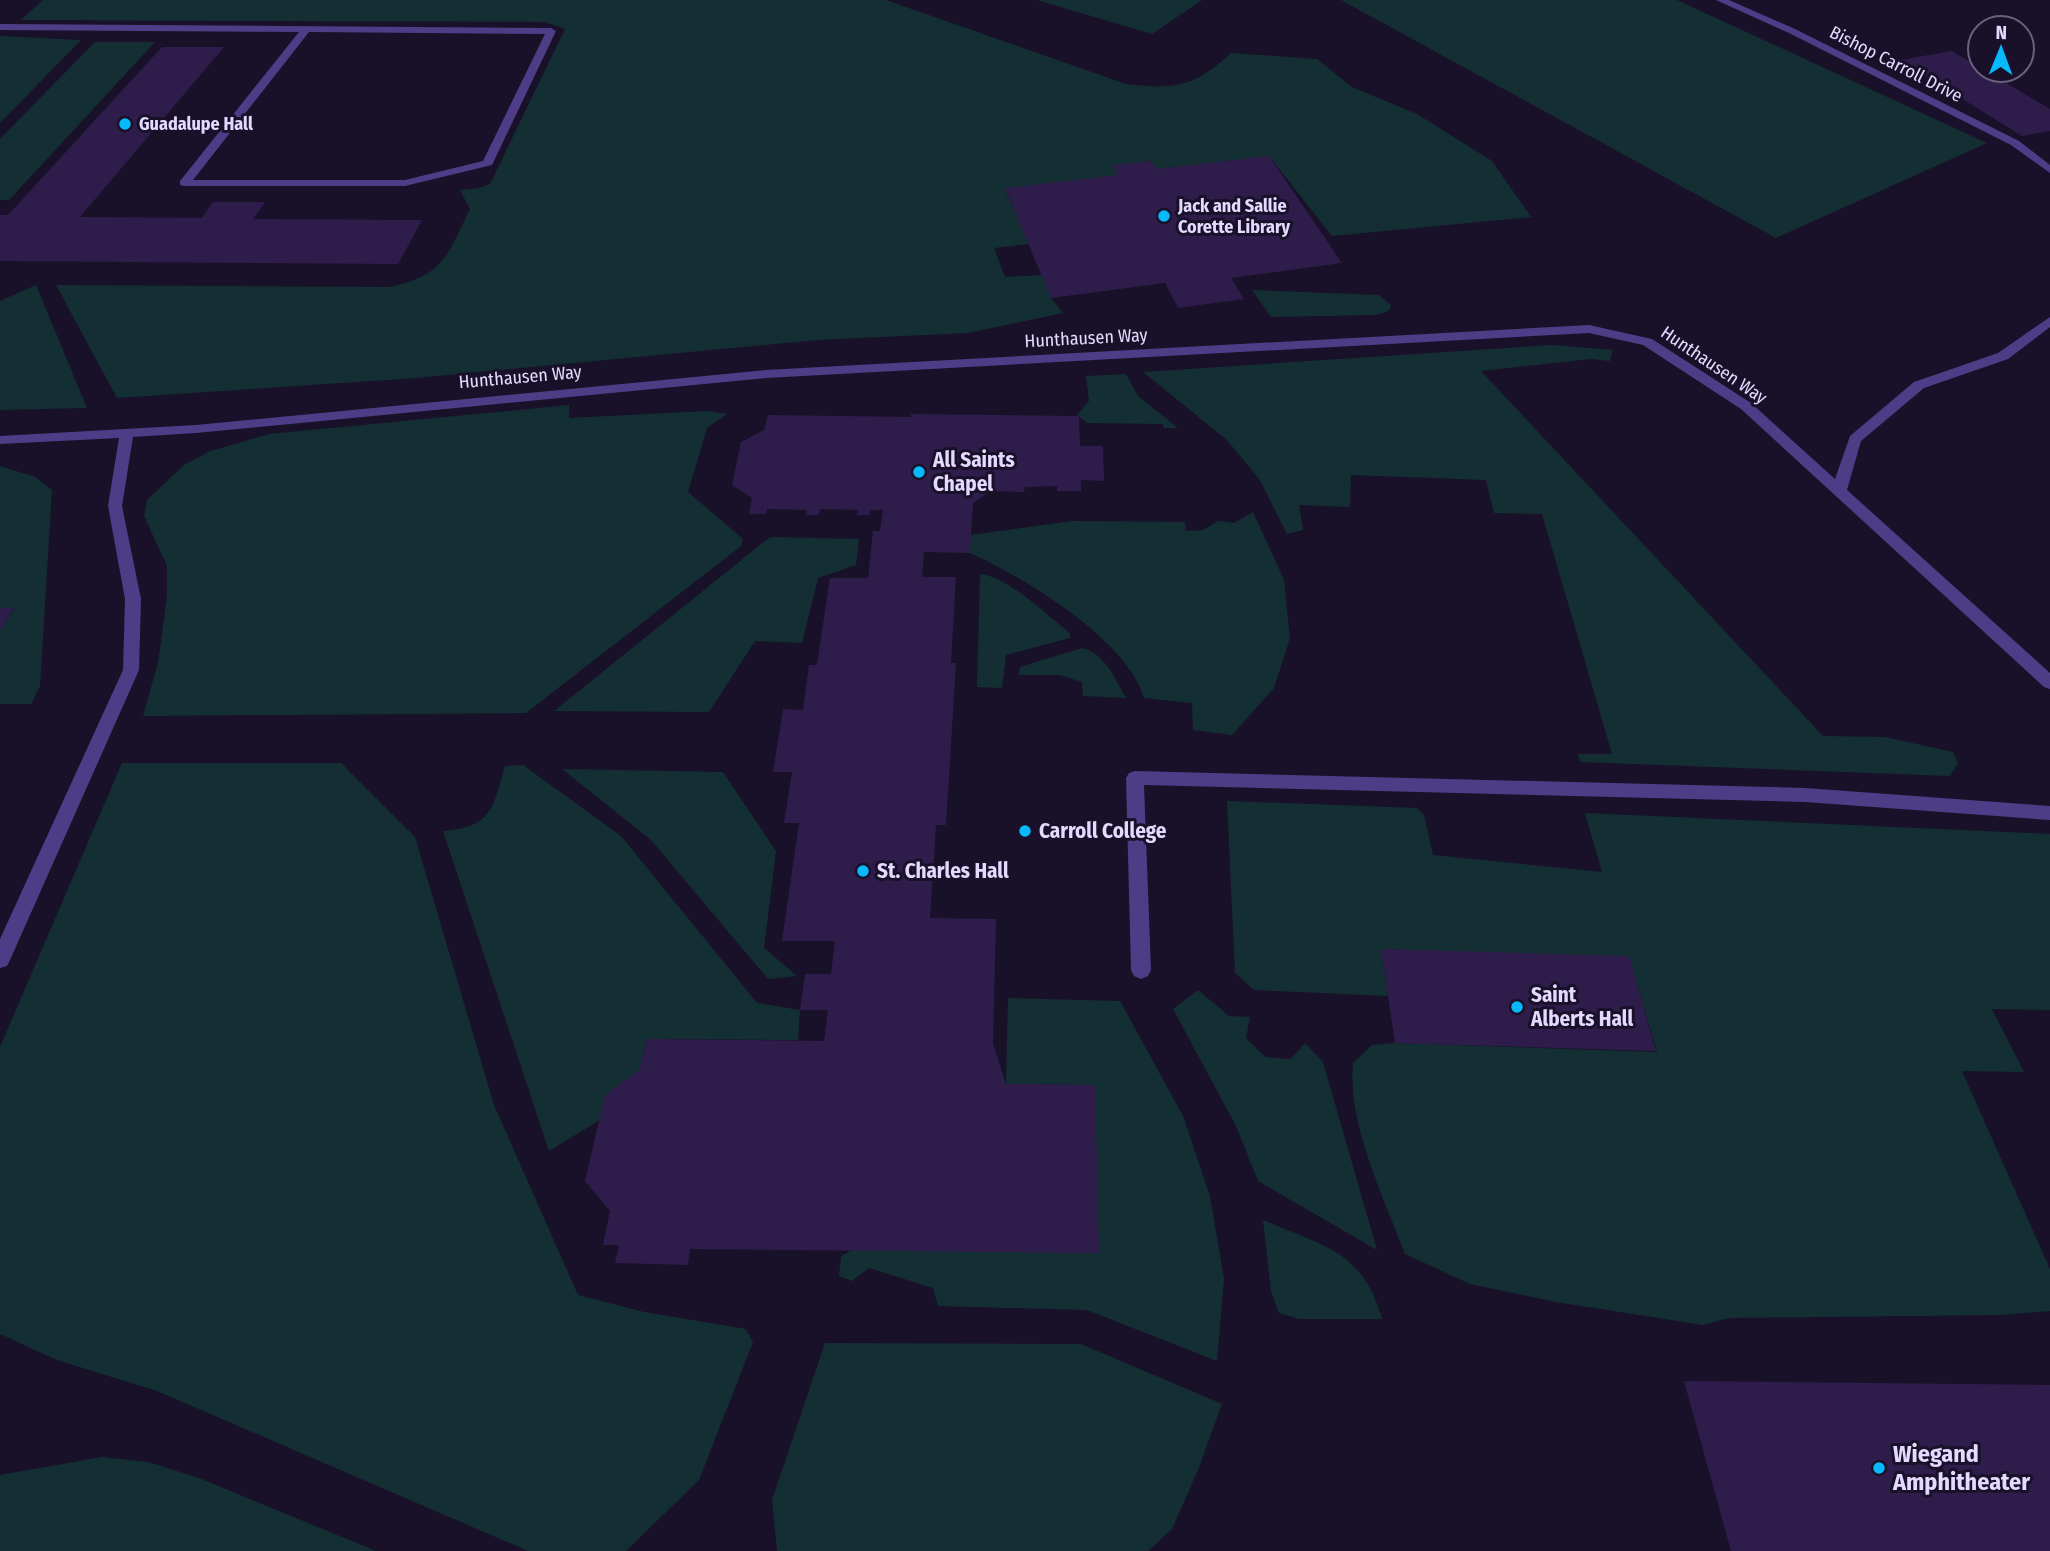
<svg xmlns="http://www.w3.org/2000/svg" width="2050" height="1551" font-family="'Fira Sans Condensed',sans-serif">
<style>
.green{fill:#142f33}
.building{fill:#2e1d4a}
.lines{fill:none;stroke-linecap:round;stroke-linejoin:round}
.minor{fill:#4d3d87;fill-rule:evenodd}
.poi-dot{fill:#08b8fc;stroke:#191129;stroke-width:2.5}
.labels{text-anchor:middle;stroke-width:6;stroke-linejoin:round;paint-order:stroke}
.far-street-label{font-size:18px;fill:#e4d9fe;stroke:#191129}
.far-poi-label{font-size:18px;font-weight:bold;fill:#e4d9fe;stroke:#191129;text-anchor:start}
.poi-label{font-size:21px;font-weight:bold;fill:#e4d9fe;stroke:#191129;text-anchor:start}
.near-poi-label{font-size:24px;font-weight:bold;fill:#e4d9fe;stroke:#191129;text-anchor:start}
</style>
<rect width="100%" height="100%" fill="#191129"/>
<g class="green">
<path d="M43,0H886L1126,84C1175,90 1194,87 1231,53L1317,59L1352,87L1417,114L1492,161L1531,217L1332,236L1269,156L1156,169L1151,161L1113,165L1118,175L1005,189L1029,244L994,248L1005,277L1042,275L1051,298L1063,313L968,333L816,340L416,378L117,398L56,285L389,287C445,275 446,257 470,209L460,190L479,188L490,184L565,29L545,22L21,20Z"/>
<path d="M1037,0H1202L1152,34Z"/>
<path d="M1341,0H1677L1987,143L1776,238Z"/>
<path d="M0,36L81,40L0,123Z"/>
<path d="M95,42H155L9,200H0V139Z"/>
<path d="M36,285L87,408L0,410V301Z"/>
<path d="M1252,290L1379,295L1391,305L1389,311L1376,315L1271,317Z"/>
<path d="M1551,345L1613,350L1610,361L1591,359L1481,371L1823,736L1885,737L1953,752L1958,763L1950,776L1581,762L1577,754H1612L1542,514L1494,513L1486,480L1351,475L1350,507L1299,505L1303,530L1287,534L1260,480L1227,440L1143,372Z"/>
<path d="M1126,374L1138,396L1178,428H1164L1163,424L1087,423L1077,415L1089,401L1086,376Z"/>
<path d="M569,405V418L708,411L727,414L707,428L688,492L743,539L741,546L526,713L143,716L158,663L167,597V566L144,516L147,500L184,465L208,452L269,434Z"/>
<path d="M0,466L35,477L52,490L40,686L31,704H0V630L14,609L0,608Z"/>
<path d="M1253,512L1284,580L1290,638L1274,688L1232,735L1193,730L1192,703L1144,698C1127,639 1023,577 970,553V535L1072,521L1185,522L1186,531L1203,530L1218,521L1234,523Z"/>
<path d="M770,537L859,539L856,565L818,578L802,643L755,641L709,712L554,711Z"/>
<path d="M980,574C1007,576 1048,616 1070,633V638L1006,655L1002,688L977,687Z"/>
<path d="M1082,648C1105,653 1115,679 1126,698L1083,696L1082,682L1060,675H1019L1020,667Z"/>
<path d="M122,763H341L415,837L494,1105L578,1295L644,1312L746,1329L753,1342L699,1480L626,1551H528L157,1391L57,1360L0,1334V1047Z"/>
<path d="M523,765L621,836L757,1003L800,1010L798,1040L647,1039L640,1069L600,1120L549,1151L443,831C493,827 493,807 505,766Z"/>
<path d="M562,769L723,772L776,851L764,948L797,976L768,979L651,840Z"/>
<path d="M1227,801L1417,808L1424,815L1433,855L1602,872L1585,813L2050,834V1010L1992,1009L2024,1072L1962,1071L2050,1269V1311L2002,1315L1729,1318L1703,1325L1556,1302L1470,1284L1405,1254C1384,1198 1347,1123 1353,1063L1372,1045L1395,1043L1657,1052L1629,957L1381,949L1388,996L1254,990L1235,973Z"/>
<path d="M1198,990L1229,1016L1250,1017L1246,1038L1265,1057L1291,1059L1305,1043L1323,1062L1377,1250L1258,1181L1236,1126L1173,1009Z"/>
<path d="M1008,998L1120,1001L1183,1116L1210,1196L1224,1279L1217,1361L1087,1310L938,1306L933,1288L869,1268L852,1281L839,1276L841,1256L852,1250L1099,1253L1096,1152L1091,1108L1095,1085L1006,1084Z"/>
<path d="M1263,1220C1323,1246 1363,1250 1382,1319H1299L1279,1313L1271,1291Z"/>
<path d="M825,1343L1081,1344L1222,1404L1198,1470L1172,1529L1148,1551H777L772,1500Z"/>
<path d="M102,1457L148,1462L199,1478L376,1551H0V1475Z"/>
</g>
<g class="building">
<path d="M162,47H224L80,217L202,218L213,202H265L253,219L422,220L398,264L0,261V215H8Z"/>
<path d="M1952,51L2050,109V131L2022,136L1900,60Z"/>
<path d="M1269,156L1342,263L1231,278L1244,299L1178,308L1165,283L1051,298L1005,188L1118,175L1112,165L1151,161L1156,169Z"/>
<path d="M911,414L1079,416L1080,446H1103L1104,481L1081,480V491H1057V486L1025,487L1024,492L990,491L973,503L970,553L924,552L922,577H956L951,663H956L946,825H936L930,918L996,919L993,1044L1006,1084L1095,1085L1099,1253L690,1249L688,1265L615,1263L619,1245H603L610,1211L585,1181L605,1095L640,1069L647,1039L824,1041L828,1010H800L805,974H831L835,941H782L799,823H784L792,772H773L783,709L803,710L809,665H817L830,578H868L873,531H880L883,510H870L869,515H857L858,510L820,509L819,515H806L807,510L767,509L766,514H749L752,498L732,485L741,442L764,430L768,415L911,417Z"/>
<path d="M0,608H14L0,630Z"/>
<path d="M1381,949L1629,956L1656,1051L1395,1043Z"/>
<path d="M1684,1381L2050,1385V1551H1731Z"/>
</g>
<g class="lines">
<g class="minor">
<path d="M1716,0H1729L1795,29L2019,141L2050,165V173L2011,145L1789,33Z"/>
<path d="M0,24L551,28L556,31L492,165L405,186H184L180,185V181L299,32L0,30ZM309,32L545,34L483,161L405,180H193Z"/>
<path d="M2050,317V327L2008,359L1924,388L1861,441L1847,490L2050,673V689L2044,687L1741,409L1643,345L1589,333L766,378L196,433L133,437L122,506L141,599L139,670L10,960L7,966L0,968V939L123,670L125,599L108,506L119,438L0,444V436L196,425L766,370L1589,325L1652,339L1751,403L1835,479L1850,436L1914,382L1998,353Z"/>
<path d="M1135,771L1805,788L2050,806V820L1805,802L1144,785L1151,970L1148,976L1141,979L1134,976L1131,970L1126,778L1129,773Z"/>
</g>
</g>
<g class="poi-dot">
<circle cx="125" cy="124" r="7"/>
<circle cx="1164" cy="216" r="7"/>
<circle cx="919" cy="472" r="7"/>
<circle cx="1025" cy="831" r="7"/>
<circle cx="863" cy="871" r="7"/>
<circle cx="1517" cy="1007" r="7"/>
<circle cx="1879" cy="1468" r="7"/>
</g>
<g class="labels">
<g class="far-street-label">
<text transform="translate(1896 64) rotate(27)" y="6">Bishop Carroll Drive</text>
<text transform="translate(1086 338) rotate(-3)" y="6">Hunthausen Way</text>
<text transform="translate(1714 365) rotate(34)" y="6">Hunthausen Way</text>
<text transform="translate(520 377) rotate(-5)" y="6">Hunthausen Way</text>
</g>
<g class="far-poi-label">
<text x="139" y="130">Guadalupe Hall</text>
<text x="1178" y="212">Jack and Sallie<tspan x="1178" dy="21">Corette Library</tspan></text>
</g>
<g class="poi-label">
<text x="933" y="467">All Saints<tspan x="933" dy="24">Chapel</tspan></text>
<text x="1039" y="838">Carroll College</text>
<text x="877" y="878">St. Charles Hall</text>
<text x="1531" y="1002">Saint<tspan x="1531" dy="24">Alberts Hall</tspan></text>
</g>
<g class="near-poi-label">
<text x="1893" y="1462">Wiegand<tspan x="1893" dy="28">Amphitheater</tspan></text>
</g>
</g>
<g transform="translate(2001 49) rotate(1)"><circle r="33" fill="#191129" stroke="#6a617e" stroke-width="2"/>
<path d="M0-5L12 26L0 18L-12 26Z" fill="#08b8fc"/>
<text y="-10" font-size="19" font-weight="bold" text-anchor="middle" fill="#e4d9fe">N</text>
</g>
</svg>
